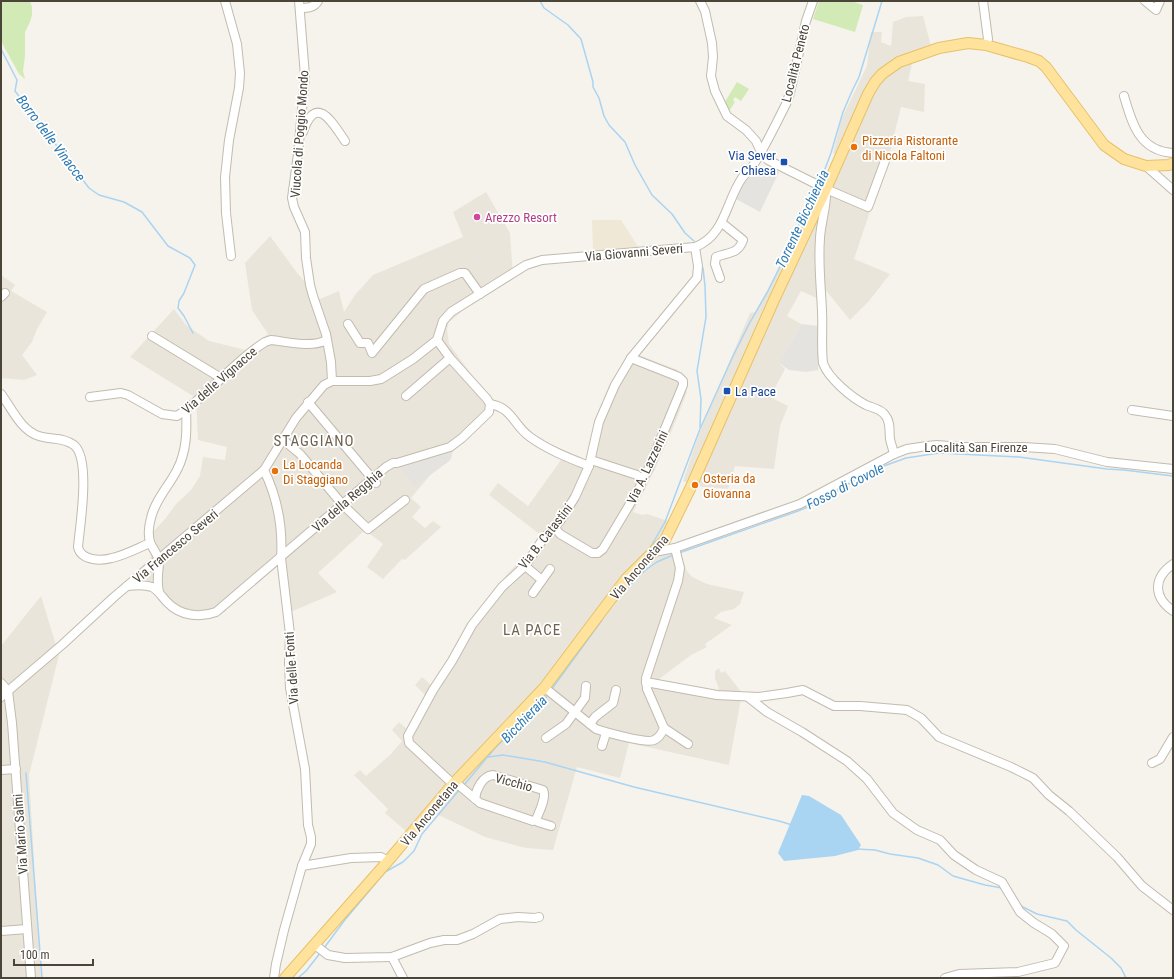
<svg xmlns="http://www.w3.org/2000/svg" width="1174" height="979" font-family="'Roboto Condensed',sans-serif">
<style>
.residential{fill:#eae5da}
.education{fill:#efe8d6}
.green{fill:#d2eab5}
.parking{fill:#e5e3e0}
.water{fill:#a9d4f2}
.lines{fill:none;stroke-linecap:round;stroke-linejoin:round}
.stream{stroke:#a9d4f2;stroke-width:1.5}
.minor-casing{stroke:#c2bbae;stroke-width:10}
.major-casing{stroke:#e6c16a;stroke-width:12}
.minor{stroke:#fff;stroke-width:8}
.major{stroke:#ffe39c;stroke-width:10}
.food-dot{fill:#e8710a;stroke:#fff;stroke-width:1.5}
.transit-dot{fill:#1a4fb4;stroke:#fff;stroke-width:1.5}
.hotel-dot{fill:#d1479c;stroke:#fff;stroke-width:1.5}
.labels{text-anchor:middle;stroke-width:3.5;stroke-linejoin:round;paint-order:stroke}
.street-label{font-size:13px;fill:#4b4439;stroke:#fff}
.food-label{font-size:13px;fill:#c56008;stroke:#fff;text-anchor:start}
.transit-label{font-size:13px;fill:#164399;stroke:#fff;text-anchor:end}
.hotel-label{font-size:13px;fill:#b23c85;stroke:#fff;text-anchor:start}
.water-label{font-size:14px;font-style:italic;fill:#2e7ab2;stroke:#fff}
.quarter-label{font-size:15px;letter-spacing:1px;fill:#6e6250;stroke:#fff}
</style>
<rect width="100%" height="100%" fill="#f6f3ec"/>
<g class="residential">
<path d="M923,16L931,46L913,60L908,81L925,84L924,112L901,107L890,152L854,259L890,274L869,301L850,320L824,288L823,301L801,291L787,316L801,324L779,363L785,369L770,397L788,406L780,426L774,469L735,466L728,489L694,486L683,481L699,434L750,313L755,312L812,208L823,182L835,154L833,153L842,118L867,66L871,32H882L881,42L891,46L893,22L906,17Z"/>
<path d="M486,192L510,233L513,277L461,310V312L449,322L447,329L449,344L492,402L494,413L453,450L451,459L448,462L431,474L411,498L421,507L412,517L425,528L433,521L441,527L405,560L402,559L383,579L367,567L383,544L365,530L318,573L337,592L286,614L281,573L277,563L229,605L225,612L211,618L192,620L169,610L139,569L151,557L145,537L151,534L165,519L176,504L191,490L200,476L203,457L225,460L227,447L198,440L196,398L130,357L174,309L186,325L209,341L246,350L268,334L252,310L245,263L270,236L298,274L320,299L339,291L344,312L355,295L373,275L463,237L453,212Z"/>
<path d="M1,275L15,285L11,291L47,312L37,329L32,342L22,355L37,375L24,380L1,378Z"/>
<path d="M631,352L678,370L677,372L686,387V391L687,392L675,423L654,471L633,512L642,515L647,514L677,524L669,540L670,545L676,544L687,571L692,577L707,584L744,592L740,604L734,609L721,612L714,618L732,625L705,644L707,647L691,655L659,679V681L715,691L719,689L715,678V671L719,668L721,673L725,671L742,693L729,765L629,743L620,778L577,767L553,850L526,848L485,837L428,810L408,833L385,813L388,809L354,775L360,770L366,776L391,754L402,741L392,730L399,722L408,730L425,695L415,685L422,677L432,686L478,611L508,573L519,562H523L542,536L489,495L498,483L528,506L566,453L586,461L597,417L609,386Z"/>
<path d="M41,596L59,655L29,775L41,978H1V691L3,689L1,683V646Z"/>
</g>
<path class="education" d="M592,220H621L639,248L593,252Z"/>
<g class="green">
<path d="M1,1H30L32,7V15L30,22L25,32V56L23,71L25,79L19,74L1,41Z"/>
<path d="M819,1H851L863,5L855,32L813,19Z"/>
<path d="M737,82L749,89L741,101L735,97L733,100L735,102L728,113L723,105Z"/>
</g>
<g class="parking">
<path d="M774,170L779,172L760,212L736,199L745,182L753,174L762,171Z"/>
<path d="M801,324L820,326L818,370L806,372L789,370L779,363Z"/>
<path d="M454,444L451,459L448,462L415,486L397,463Z"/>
</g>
<path class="water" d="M802,795L809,796L841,815L861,845L858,850L835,856L784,861L778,853Z"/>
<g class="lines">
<g class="stream">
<path d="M540,1L544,8L568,25L581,39L593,82V87L599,98L604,116L609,125L625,142L635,165L652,195L672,214L685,233L694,241"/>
<path d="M1,49L17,80L15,91L89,188L99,195L124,202L142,212L168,246L190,258L195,265L184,293L179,301L178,308L184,316L193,333"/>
<path d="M820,182L831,153L843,112L853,89L859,77L882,1"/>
<path d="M700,427L701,399L697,371L706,317L705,286L703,268"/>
<path d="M650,548L665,522L700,429L733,356L749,324L768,291L793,240L800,222L817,187"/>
<path d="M679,553L798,511L818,503L870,471L906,458L939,453L1019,457L1107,469L1124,470L1173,476"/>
<path d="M647,569L657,562L673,555"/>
<path d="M612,605L640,575L647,569V563"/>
<path d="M551,690L602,620"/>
<path d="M488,757L503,755L545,762L634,787L779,821L792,825"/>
<path d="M26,773L42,978"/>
<path d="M464,785L495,748L543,702L548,694"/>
<path d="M857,849L875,850L890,854L918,858L938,865L953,876L985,885L1002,888"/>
<path d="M1021,906L1037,914L1067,921L1076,930L1111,958L1121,968L1126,978"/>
<path d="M324,948L344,921L385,872L403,862L414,851L422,834L460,789"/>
<path d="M298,978L306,971L321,952"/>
</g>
<g class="minor-casing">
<g id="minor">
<path d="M225,1L237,44L240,73L239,88L229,140L225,177L226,213L231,256"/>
<path d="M299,1L305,76L298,154L292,198L294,207L305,232L306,258L310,285L313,296L326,334L331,362L332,381"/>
<path d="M700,1L705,11L712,43L713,57L711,76L715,91L727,116L746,130L756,141L761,152L768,160L826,189L868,207L885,161"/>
<path d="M983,1L988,39L986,45"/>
<path d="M1145,1L1156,10L1160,1"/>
<path d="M300,8C307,8 314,8 318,1"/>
<path d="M1124,96C1132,123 1139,151 1173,153"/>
<path d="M303,132C316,93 332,122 345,141"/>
<path d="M1146,166L1173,190"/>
<path d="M826,190C827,206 821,221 820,238C818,263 821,286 822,311C823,328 821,346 823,363C828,378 852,398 866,405C873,408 881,409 885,415C891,422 889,431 890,439C891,444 893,449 894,454"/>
<path d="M720,278L715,264L716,257C727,252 738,255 743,240L722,223"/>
<path d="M1,297L5,293"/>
<path d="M348,324L360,343H368L372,353L424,289L460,273H465L480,294"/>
<path d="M152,336L221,378"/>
<path d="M1,394C11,407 21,431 39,436C51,440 63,437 74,445C91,459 80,525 78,547C81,561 101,561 112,558C125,555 138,548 150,543"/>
<path d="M406,396L450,358"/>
<path d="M90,397L121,393L128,395L162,414L177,416C209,395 233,362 265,342L271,340C289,342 311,348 327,340"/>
<path d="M308,402L376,483"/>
<path d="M490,404C513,408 513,425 530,437C548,450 569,458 589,466"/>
<path d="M1132,410L1173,416"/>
<path d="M282,439L300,454L342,504L368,529L405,500"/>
<path d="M591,460L637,475L642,479"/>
<path d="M264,470C277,497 283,528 281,558L290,634L289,662L290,688L305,769L308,825L311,837V844L302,866L284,930L276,964L274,978"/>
<path d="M555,528L560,534L592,553H598L603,549L640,487L642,479L648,470L683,385V381L679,377L631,358"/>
<path d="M654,552L675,548L800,504L894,454L907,449L927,446L937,445L961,447H1023L1055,449L1107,462L1173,469"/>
<path d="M1173,564C1153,578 1153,597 1173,611"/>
<path d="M525,566L542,580"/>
<path d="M127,586C135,585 144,584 152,587C159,591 162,597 167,602C180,616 200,618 216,612L386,467L393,463H397L450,447L462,438L489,412L490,404L487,399L450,358L437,340"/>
<path d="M159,592C156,580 159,572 159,561C158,554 152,548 150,542C148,535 149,525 151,518C155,500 169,486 177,470C187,451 187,430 186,410"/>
<path d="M533,593L550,569"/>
<path d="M646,682L717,695L758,697L787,693L803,690L834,706H860L907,710L921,718L939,737L1011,767L1033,778L1049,795L1069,811L1117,857L1142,886L1173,910"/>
<path d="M1,683L8,691"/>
<path d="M545,688L596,729C605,732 647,744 654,740C659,738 662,733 664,728L647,689L646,678L678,581L680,568L675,548"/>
<path d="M8,691L12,723L31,978"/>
<path d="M1,697L63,644L114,597L264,470L296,418L324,385L332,381H370L381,379L386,376L413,359L437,340L443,321L451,312L526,265L542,260L695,247C725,236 726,201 742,178C746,173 751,169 754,164C766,145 776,124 786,104L790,93L806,21L813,1"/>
<path d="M748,697L767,712L802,732L847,761L867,779L893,813L917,830L940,840L954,855L976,870L1002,882L1020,912L1034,923L1052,934L1064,946L1055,963L1018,972L959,974L945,978"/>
<path d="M590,724L595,717L613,703L616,690"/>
<path d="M664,728L688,744"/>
<path d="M546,738L566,724L585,698L586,686"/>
<path d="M602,746L606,733"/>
<path d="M1152,763L1160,759L1173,737"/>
<path d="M1,770L16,769"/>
<path d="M455,782L480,803L533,821L536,820C539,812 547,797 543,790L493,775C482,776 476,790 475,799"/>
<path d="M453,784L409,743L408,736L433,690L452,661L472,625L502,587L525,566L543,539L560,521L575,497L589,466L599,422L615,385L631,358L697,278L698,266L695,247"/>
<path d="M536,820L538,822L551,826"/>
<path d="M302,866L351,858L381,857L388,861"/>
<path d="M1,931L27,929"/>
<path d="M315,945L328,955L345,958L392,957L430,943L444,940H457L473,934L500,919L518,917L535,918L539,917"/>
<path d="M392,957L403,978"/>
</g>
</g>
<g class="major-casing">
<path id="major" d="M285,978L388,861L453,784L544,688L626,579L665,540L690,489L774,300L826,189L868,94L875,82L882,74L899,62L939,48L968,43L986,45L1028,57L1039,61L1046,67L1104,145L1124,159L1146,166L1169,165L1173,163"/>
</g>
<use href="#minor" class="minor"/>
<use href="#major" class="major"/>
</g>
<g class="food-dot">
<circle cx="854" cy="147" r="4"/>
<circle cx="275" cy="471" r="4"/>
<circle cx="695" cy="485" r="4"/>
</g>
<g class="transit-dot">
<rect x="780" y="158" width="8" height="8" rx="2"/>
<rect x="723" y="387" width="8" height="8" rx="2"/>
</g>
<circle class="hotel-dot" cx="477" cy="217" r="4"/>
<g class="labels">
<g class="street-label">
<text transform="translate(795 63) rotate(-76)" y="5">Località Peneto</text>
<text transform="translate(299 134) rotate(-86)" y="5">Viucola di Poggio Mondo</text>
<text transform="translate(634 252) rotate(-5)" y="5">Via Giovanni Severi</text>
<text transform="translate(219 380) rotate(-41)" y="5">Via delle Vignacce</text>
<text x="976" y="452">Località San Firenze</text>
<text transform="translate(647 467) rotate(-65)" y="5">Via A. Lazzerini</text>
<text transform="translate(347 500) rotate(-41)" y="5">Via della Regghia</text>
<text transform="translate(545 536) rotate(-52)" y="5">Via B. Catastini</text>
<text transform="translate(175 546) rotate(-40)" y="5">Via Francesco Severi</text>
<text transform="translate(639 567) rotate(-49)" y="5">Via Anconetana</text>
<text transform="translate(291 668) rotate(-94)" y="5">Via delle Fonti</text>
<text transform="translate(514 782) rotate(15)" y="5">Vicchio</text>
<text transform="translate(429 813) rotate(-50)" y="5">Via Anconetana</text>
<text transform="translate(20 834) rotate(-94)" y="5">Via Mario Salmi</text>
</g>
<g class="food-label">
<text x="862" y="145">Pizzeria Ristorante<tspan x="862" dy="15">di Nicola Faltoni</tspan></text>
<text x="283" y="469">La Locanda<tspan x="283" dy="15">Di Staggiano</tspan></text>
<text x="703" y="483">Osteria da<tspan x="703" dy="15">Giovanna</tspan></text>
</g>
<g class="transit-label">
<text x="776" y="160">Via Sever<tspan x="776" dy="15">- Chiesa</tspan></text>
<text x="735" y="396" text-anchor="start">La Pace</text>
</g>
<g class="hotel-label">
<text x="485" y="222">Arezzo Resort</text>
</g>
<g class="water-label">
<text transform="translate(51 138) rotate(53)" y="5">Borro delle Vinacce</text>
<text transform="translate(802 219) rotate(-65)" y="5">Torrente Bicchieraia</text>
<text transform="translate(845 486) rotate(-27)" y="5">Fosso di Covole</text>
<text transform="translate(524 719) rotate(-46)" y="5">Bicchieraia</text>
</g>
<g class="quarter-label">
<text x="314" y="446">STAGGIANO</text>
<text x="532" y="635">LA PACE</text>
</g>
</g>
<rect width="1174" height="979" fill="none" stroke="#4b4439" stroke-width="4"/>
<path d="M14 959v6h79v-6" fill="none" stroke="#4b4439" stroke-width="2"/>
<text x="20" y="959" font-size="12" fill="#4b4439" stroke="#ffffff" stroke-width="3" paint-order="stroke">100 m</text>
</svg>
